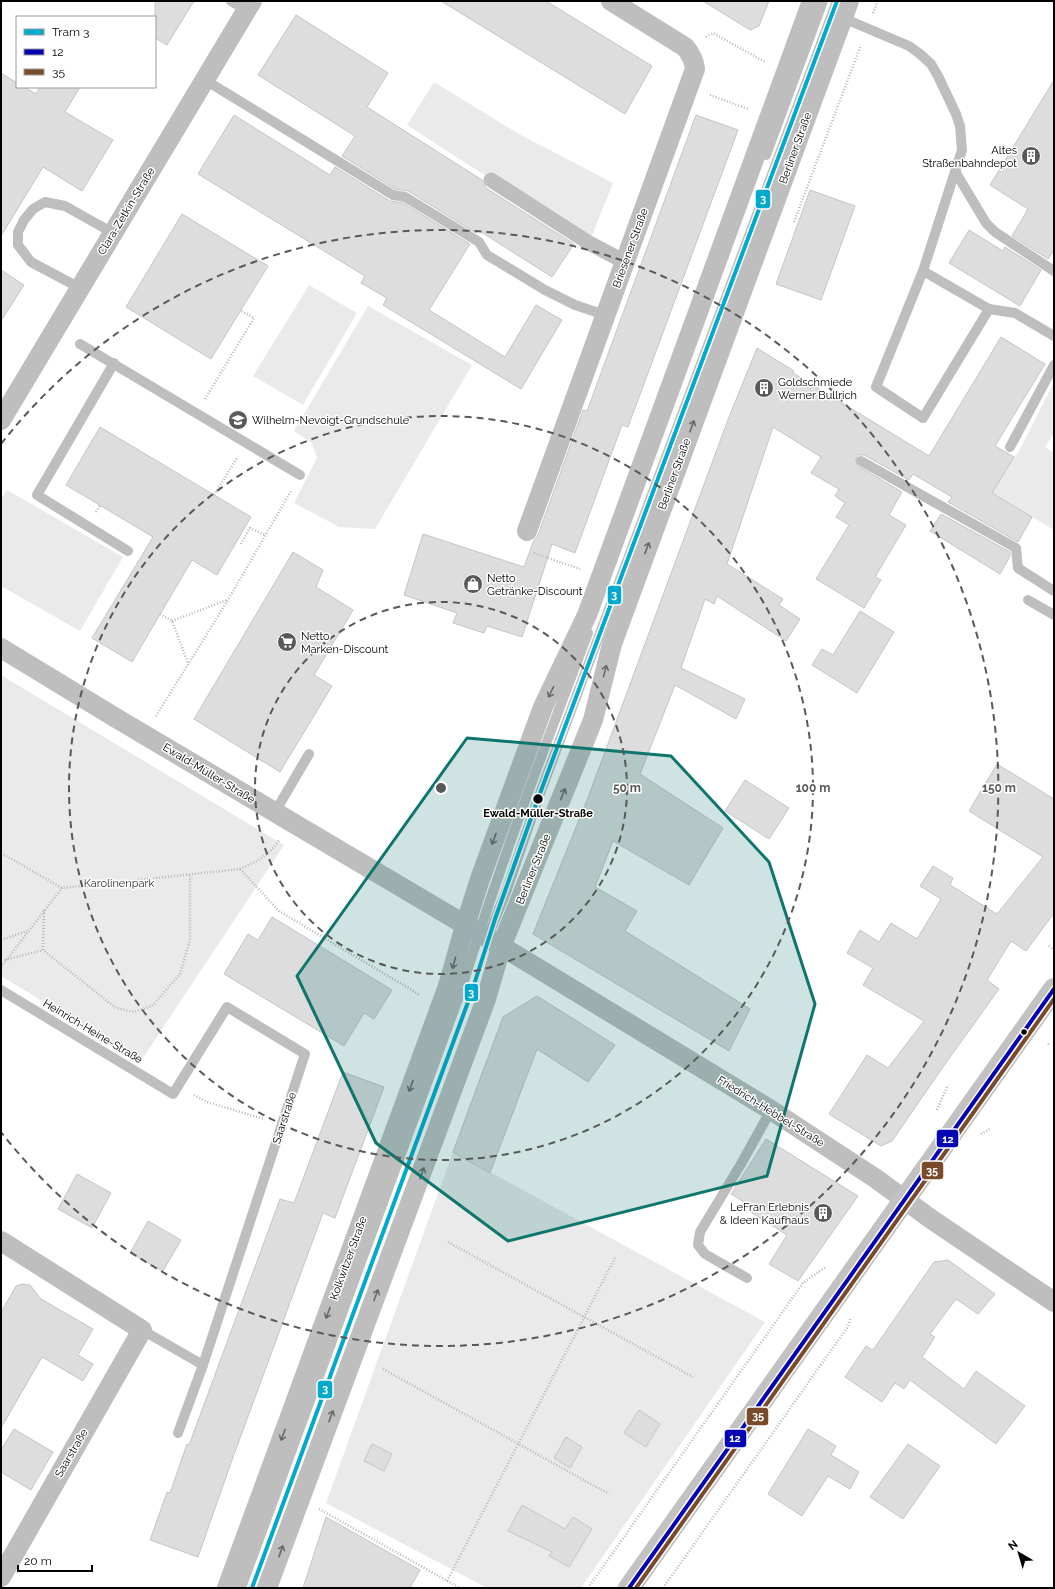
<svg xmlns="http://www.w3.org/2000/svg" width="1055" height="1589" font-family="Raleway,sans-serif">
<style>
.green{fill:#eaeaea}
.building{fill:#ddd;stroke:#c5c5c5}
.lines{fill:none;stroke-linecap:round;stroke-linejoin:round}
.path{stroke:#b8b8b8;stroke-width:2.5;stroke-dasharray:1 2;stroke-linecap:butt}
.service{stroke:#bebebe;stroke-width:10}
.pedestrian{stroke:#bebebe;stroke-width:15}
.minor{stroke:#bebebe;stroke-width:20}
.secondary{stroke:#c2c2c2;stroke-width:22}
.bus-1-casing{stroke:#fff;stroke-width:7}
.bus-2-casing{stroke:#fff;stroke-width:7}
.bus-1{stroke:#0404b4;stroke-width:4}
.bus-2{stroke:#7a4b2a;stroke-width:4}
.tram-1-casing{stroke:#fff;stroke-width:7}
.tram-1{stroke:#00a9ce;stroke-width:4}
.oneway{stroke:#686868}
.marked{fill:#0f766e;fill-opacity:0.2;stroke:#0f766e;stroke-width:3;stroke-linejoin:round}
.ring{fill:none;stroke:#595959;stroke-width:2;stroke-dasharray:7 5}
.stop-dot{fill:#000;stroke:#fff;stroke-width:1.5}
.labels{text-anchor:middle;stroke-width:3;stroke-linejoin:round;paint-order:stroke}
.street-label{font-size:11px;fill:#000;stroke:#fff}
.poi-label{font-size:11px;fill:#000;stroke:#fff;text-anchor:start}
.stop-label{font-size:11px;font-weight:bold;fill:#000;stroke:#fff}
.park-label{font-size:11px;fill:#303030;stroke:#fff}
.centre{fill:#595959;stroke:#fff;stroke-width:2}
.ring-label{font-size:12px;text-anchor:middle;font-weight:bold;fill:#595959;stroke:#fff;stroke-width:3;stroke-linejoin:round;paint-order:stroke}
.line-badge{stroke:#fff;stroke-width:1.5}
.badge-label{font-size:11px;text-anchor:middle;font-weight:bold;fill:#fff}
</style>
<rect width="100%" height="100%" fill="#fff"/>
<g class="green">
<path d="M434,82L519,134L613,183L589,243L407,125Z"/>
<path d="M309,285L357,313L303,405L253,376Z"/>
<path d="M368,306L472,365L375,529L339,527L294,503L317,458L312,443L294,431Z"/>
<path d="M1054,382V433L1045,447L1054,453V530L992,493L1014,457L1018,453Z"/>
<path d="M7,490L123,557L80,631L1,586V499Z"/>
<path d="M1,675L284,845L141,1061L1,976Z"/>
<path d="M453,1152L765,1322L581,1588H487L326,1503Z"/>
</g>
<g class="building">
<path d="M155,1H194L167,45L155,38Z"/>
<path d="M441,1H546L652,66L625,114Z"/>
<path d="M703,1H769L759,26L750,30Z"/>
<path d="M296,15L388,73L367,107L482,180L486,188L574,244L552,277L478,230L476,233L408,191L395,189L342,156L355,136L258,75Z"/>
<path d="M1,73L17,83V87H24L36,94L40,87H80L65,112L113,140L82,191L43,167L1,236Z"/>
<path d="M1054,80V250L1048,259L1012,236L1028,209L990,185Z"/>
<path d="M234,115L330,175L335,167L390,201L403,203L470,244L429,310L505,357L536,305L562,320L521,389L383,305L387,298L361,283L365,276L198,174Z"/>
<path d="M696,115L738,130L628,427L622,425L575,553L552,544L522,637L487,626L484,633L453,623L457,613L404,595L423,534L524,567L534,540L538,535L583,410L587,411Z"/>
<path d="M810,190L855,206L821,300L776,284Z"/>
<path d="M182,214L268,266L211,359L126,307Z"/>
<path d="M969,230L1003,251L1005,247L1041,270L1020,306L949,263Z"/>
<path d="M1,270L24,285L1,321Z"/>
<path d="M1001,337L1045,364L995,446L1014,457L992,493L1032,517L1018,542L948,502L952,497L913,474L909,480L864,455H858L855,461L858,466L902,492L889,515L906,525L875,577L881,580L864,608L816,579L849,525L836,517L845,503L835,496L839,489L811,473L821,457L773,427L727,564L783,599L779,605L800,619L786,641L717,596L714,604L705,599L681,668L745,699L736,719L675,685L640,774L723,828L689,885L613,841L595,887L637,911L625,931L750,1009L729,1051L533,934L589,795L729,417L757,348L794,371L793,373L929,456Z"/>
<path d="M100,427L251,517L217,575L192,560L132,662L92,638L153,537L66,485Z"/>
<path d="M941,514L1010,552V556L1000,574L930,531Z"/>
<path d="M293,552L323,570L316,587L353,610L314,675L332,686L280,772L194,719Z"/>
<path d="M860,611L894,632L857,693L812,665L822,649L833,655Z"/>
<path d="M997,764L1054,799V913L1026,951L1011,941L987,980L999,989L943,1067L892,1141L881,1146L829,1114L867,1055L888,1068L924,1021L863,985L873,968L847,953L860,930L879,942L891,923L917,939L941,899L920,886L933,866L953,878L950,885L997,914L1043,857L969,811Z"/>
<path d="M745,780L789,808L769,839L725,811Z"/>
<path d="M272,917L392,990L374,1019L364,1013L344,1046L224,974L248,934L258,940Z"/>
<path d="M537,996L615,1045L588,1082L537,1049L490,1173L453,1152L503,1017Z"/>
<path d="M343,1072L384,1087L335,1218L323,1213L232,1460L198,1557L150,1540L167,1492L170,1493L187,1444L189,1445L280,1199L294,1203Z"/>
<path d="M766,1139L858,1196L798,1281L769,1264L787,1235L749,1211L752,1207L731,1194Z"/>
<path d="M77,1174L111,1193L92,1228L58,1209Z"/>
<path d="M148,1221L181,1240L163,1271L130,1253Z"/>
<path d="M948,1260L995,1294L978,1314L956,1299L930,1334L935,1337L922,1357L964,1389L976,1371L1025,1406L996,1444L910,1380L904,1389L895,1383L882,1402L845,1377L866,1346L873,1350L934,1262Z"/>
<path d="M23,1284L30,1285L41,1299L93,1329L78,1355L93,1364L83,1381L42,1357L1,1428V1312L16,1286Z"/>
<path d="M639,1410L660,1424L646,1447L624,1433Z"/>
<path d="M14,1429L53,1452L31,1490L1,1472V1450Z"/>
<path d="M808,1429L836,1446L831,1455L859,1472L850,1489L828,1476L802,1516L768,1494Z"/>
<path d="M566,1437L582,1447L570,1468L554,1458Z"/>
<path d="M372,1444L392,1454L384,1471L364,1461Z"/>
<path d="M908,1444L940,1466L903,1519L870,1497Z"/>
<path d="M522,1505L565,1529L573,1517L592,1529L569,1567L549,1556L552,1552L508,1531Z"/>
<path d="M326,1517L420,1570L410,1588H303Z"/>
</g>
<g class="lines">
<g class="path">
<path d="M873,13L878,1"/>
<path d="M706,37L713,33L765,62"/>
<path d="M710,95L748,109"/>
<path d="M794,222L861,45"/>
<path d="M205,399L254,318L241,311"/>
<path d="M214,495L237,458"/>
<path d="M96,512L100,505"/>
<path d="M241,544L250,528L265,535"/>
<path d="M534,553L580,569"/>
<path d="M160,614L172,621L188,663"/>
<path d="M172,621L227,600"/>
<path d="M156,716L228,600L291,491"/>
<path d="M1,853L62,888L240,869C256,862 270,855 279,840"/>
<path d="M240,869L279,911L420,995"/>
<path d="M44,910L43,950L116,1008L134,1012L152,1006L180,974L190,940V874"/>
<path d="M1,940L27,931"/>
<path d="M1049,946L1052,949"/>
<path d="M5,960L43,950"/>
<path d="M1,967L62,888"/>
<path d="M1048,1044L1050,1046"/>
<path d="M194,1095L207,1102L264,1119"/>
<path d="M937,1110L948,1085"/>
<path d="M981,1134L990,1129"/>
<path d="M448,1242L693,1377"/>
<path d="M383,1369L609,1494"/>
<path d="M319,1509L460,1588"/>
<path d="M447,1581L616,1256"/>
<path d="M588,1588L803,1283L826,1267"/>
<path d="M663,1588L847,1328L851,1318"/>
</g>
<g class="service">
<path d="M231,1L246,10"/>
<path d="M843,18L909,46L920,54L931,64L938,76L956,114L960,126L962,150L923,271L989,309L1015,313L1054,336"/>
<path d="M205,80L393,195L405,197L479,242L487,255L545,290L575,305L605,315"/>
<path d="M766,155L823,1"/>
<path d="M956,173L986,223L995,232L1054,271"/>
<path d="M923,271L876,387L923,418L989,309"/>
<path d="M80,288L31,262L18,245V232L24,220L33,209L45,202L65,206L113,233"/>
<path d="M80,344L300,475"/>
<path d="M114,363L37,495L128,551"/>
<path d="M1010,447L1054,365"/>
<path d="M861,461L1016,548L1018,568L1054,591"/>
<path d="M1028,600L1054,615"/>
<path d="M275,812L309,754"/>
<path d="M487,939L506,892L539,796L837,1"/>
<path d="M1,990L173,1094L227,1007L305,1054L203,1365L178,1433"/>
<path d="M747,1278L705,1254L698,1245L700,1232L741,1164L771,1110"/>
<path d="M142,1330L203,1365"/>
<path d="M241,1588L461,991C498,869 543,751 588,633"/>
</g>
<path class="pedestrian" d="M491,180L589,243L625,262"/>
<g class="minor">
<path d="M1,420L252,1"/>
<path d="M527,531L695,69C694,60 691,54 685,47L611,1"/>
<path d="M1,648L116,718L516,955L771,1110L875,1178L931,1219L1054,1302"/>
<path d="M1,1241L142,1330L1,1577"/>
<path d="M227,1588L448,986L465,926L480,879L543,707L587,615L812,1"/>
<path d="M267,1588L486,999L501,947L593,720L612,644L849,1"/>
</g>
<path class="secondary" d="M629,1588L1054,989"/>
<g class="bus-1-casing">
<path id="bus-1" d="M629,1588L1054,989"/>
</g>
<g class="bus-2-casing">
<path id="bus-2" d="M636,1588L1054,999"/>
</g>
<use href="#bus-1" class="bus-1"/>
<use href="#bus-2" class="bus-2"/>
<g class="tram-1-casing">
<path id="tram-1" d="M252,1588L471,994L495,919L539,796L837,1"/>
</g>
<use href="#tram-1" class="tram-1"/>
</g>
<defs><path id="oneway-shaft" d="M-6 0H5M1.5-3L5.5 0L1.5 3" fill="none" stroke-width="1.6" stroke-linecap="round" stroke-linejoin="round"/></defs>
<g class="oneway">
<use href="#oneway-shaft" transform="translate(692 426) rotate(-70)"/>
<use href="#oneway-shaft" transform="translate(647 548) rotate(-70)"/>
<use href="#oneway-shaft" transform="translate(605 671) rotate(-76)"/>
<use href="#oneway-shaft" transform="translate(551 692) rotate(116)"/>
<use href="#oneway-shaft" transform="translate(563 794) rotate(-68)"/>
<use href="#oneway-shaft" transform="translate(494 839) rotate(110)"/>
<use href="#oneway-shaft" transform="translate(454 963) rotate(105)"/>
<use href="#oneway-shaft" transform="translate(411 1086) rotate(110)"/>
<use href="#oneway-shaft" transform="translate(422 1173) rotate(-70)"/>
<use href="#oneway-shaft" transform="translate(376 1295) rotate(-70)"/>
<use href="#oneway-shaft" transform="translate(328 1313) rotate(110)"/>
<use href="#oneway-shaft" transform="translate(331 1416) rotate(-70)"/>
<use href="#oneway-shaft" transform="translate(283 1435) rotate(110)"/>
<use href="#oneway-shaft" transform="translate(281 1551) rotate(-70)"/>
</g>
<path class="marked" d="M467,738L671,756L769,862L815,1004L767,1176L508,1241L376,1143L297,976Z"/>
<g class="ring">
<circle cx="441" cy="788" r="186"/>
<circle cx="441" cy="788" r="372"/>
<path d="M1 444A558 558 0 1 1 1 1132"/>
</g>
<defs>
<g id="building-disc" transform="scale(1)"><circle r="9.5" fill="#595959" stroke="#fff"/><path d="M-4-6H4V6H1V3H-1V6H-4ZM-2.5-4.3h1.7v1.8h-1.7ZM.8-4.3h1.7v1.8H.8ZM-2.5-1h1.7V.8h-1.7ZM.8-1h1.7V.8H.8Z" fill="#fff"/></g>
<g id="school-disc" transform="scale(1)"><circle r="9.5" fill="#595959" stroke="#fff"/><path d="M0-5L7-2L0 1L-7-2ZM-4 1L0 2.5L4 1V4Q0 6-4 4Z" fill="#fff"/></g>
<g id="shop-disc" transform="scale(1)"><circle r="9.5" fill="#595959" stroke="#fff"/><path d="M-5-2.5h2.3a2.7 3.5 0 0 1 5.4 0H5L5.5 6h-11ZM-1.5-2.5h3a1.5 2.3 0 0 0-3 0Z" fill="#fff"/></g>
<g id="supermarket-disc" transform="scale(1)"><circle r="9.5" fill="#595959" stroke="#fff"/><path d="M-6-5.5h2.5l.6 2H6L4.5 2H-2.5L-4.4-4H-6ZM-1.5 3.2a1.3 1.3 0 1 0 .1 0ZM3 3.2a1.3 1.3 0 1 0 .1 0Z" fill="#fff"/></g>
</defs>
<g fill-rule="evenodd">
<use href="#building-disc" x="1031" y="156"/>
<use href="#building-disc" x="764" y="388"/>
<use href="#school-disc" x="238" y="420"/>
<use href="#shop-disc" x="473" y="584"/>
<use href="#supermarket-disc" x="287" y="642"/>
<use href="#building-disc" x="823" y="1213"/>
</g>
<g class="stop-dot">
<circle cx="538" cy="799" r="5.5"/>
<circle cx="1024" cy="1032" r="3.5"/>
</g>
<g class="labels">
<g class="street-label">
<text transform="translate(795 148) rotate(-70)" y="4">Berliner Straße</text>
<text transform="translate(126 211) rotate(-59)" y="4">Clara-Zetkin-Straße</text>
<text transform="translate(630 248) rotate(-70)" y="4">Briesener Straße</text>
<text transform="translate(674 474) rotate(-70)" y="4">Berliner Straße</text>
<text transform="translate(209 773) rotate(31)" y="4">Ewald-Müller-Straße</text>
<text transform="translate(533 869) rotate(-68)" y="4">Berliner Straße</text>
<text transform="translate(93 1031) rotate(31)" y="4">Heinrich-Heine-Straße</text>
<text transform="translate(771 1111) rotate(32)" y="4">Friedrich-Hebbel-Straße</text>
<text transform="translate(284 1118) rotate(-72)" y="4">Saarstraße</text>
<text transform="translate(348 1258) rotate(-70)" y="4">Kolkwitzer Straße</text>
<text transform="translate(71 1453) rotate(-60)" y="4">Saarstraße</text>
</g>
<g class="poi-label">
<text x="1017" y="154" text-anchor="end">Altes<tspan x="1017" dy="13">Straßenbahndepot</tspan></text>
<text x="778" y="386">Goldschmiede<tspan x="778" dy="13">Werner Bullrich</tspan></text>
<text x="252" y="424">Wilhelm-Nevoigt-Grundschule</text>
<text x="487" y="582">Netto<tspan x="487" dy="13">Getränke-Discount</tspan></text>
<text x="301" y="640">Netto<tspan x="301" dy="13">Marken-Discount</tspan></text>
<text x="809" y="1211" text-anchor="end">LeFran Erlebnis<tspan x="809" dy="13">&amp; Ideen Kaufhaus</tspan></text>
</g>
<g class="stop-label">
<text x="538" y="817">Ewald-Müller-Straße</text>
</g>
<g class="park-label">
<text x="119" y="887">Karolinenpark</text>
</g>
</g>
<circle cx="441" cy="788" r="6" class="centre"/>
<g class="ring-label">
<text x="627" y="792">50 m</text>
<text x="813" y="792">100 m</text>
<text x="999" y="792">150 m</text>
</g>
<g class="line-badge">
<rect x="755" y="189" width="16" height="20" rx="4" fill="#00a9ce"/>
<rect x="607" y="585" width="15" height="20" rx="4" fill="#00a9ce"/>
<rect x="464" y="983" width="15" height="19" rx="4" fill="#00a9ce"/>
<rect x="936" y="1129" width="23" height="19" rx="4" fill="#0404b4"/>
<rect x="921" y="1161" width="23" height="19" rx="4" fill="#7a4b2a"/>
<rect x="317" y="1380" width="16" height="19" rx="4" fill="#00a9ce"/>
<rect x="746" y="1407" width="23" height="19" rx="4" fill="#7a4b2a"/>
<rect x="724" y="1429" width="23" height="19" rx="4" fill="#0404b4"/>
</g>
<g class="badge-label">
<text x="763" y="203">3</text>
<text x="614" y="599">3</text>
<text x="471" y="997">3</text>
<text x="948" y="1143">12</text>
<text x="932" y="1175">35</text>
<text x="325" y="1393">3</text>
<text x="758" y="1420">35</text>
<text x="735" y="1442">12</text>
</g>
<rect width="1055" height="1589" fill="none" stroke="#000000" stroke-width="4"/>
<rect x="16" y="16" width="140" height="72" fill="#ffffff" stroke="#999999"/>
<rect x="24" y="29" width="20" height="6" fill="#00a9ce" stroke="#999999"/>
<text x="52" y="36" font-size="12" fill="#000000">Tram 3</text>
<rect x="24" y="49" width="20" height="6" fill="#0404b4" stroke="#999999"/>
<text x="52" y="56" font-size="12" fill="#000000">12</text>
<rect x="24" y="69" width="20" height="6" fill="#7a4b2a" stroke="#999999"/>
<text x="52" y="76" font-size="12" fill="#000000">35</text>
<g transform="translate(1019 1553) rotate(322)" stroke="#ffffff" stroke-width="3" paint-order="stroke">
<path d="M0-3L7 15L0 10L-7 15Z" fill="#000000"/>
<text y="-6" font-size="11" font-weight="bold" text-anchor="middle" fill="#000000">N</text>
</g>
<path d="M18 1565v6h74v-6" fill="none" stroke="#000000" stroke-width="2"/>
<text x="24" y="1565" font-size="12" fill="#000000" stroke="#ffffff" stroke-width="3" paint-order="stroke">20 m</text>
</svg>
